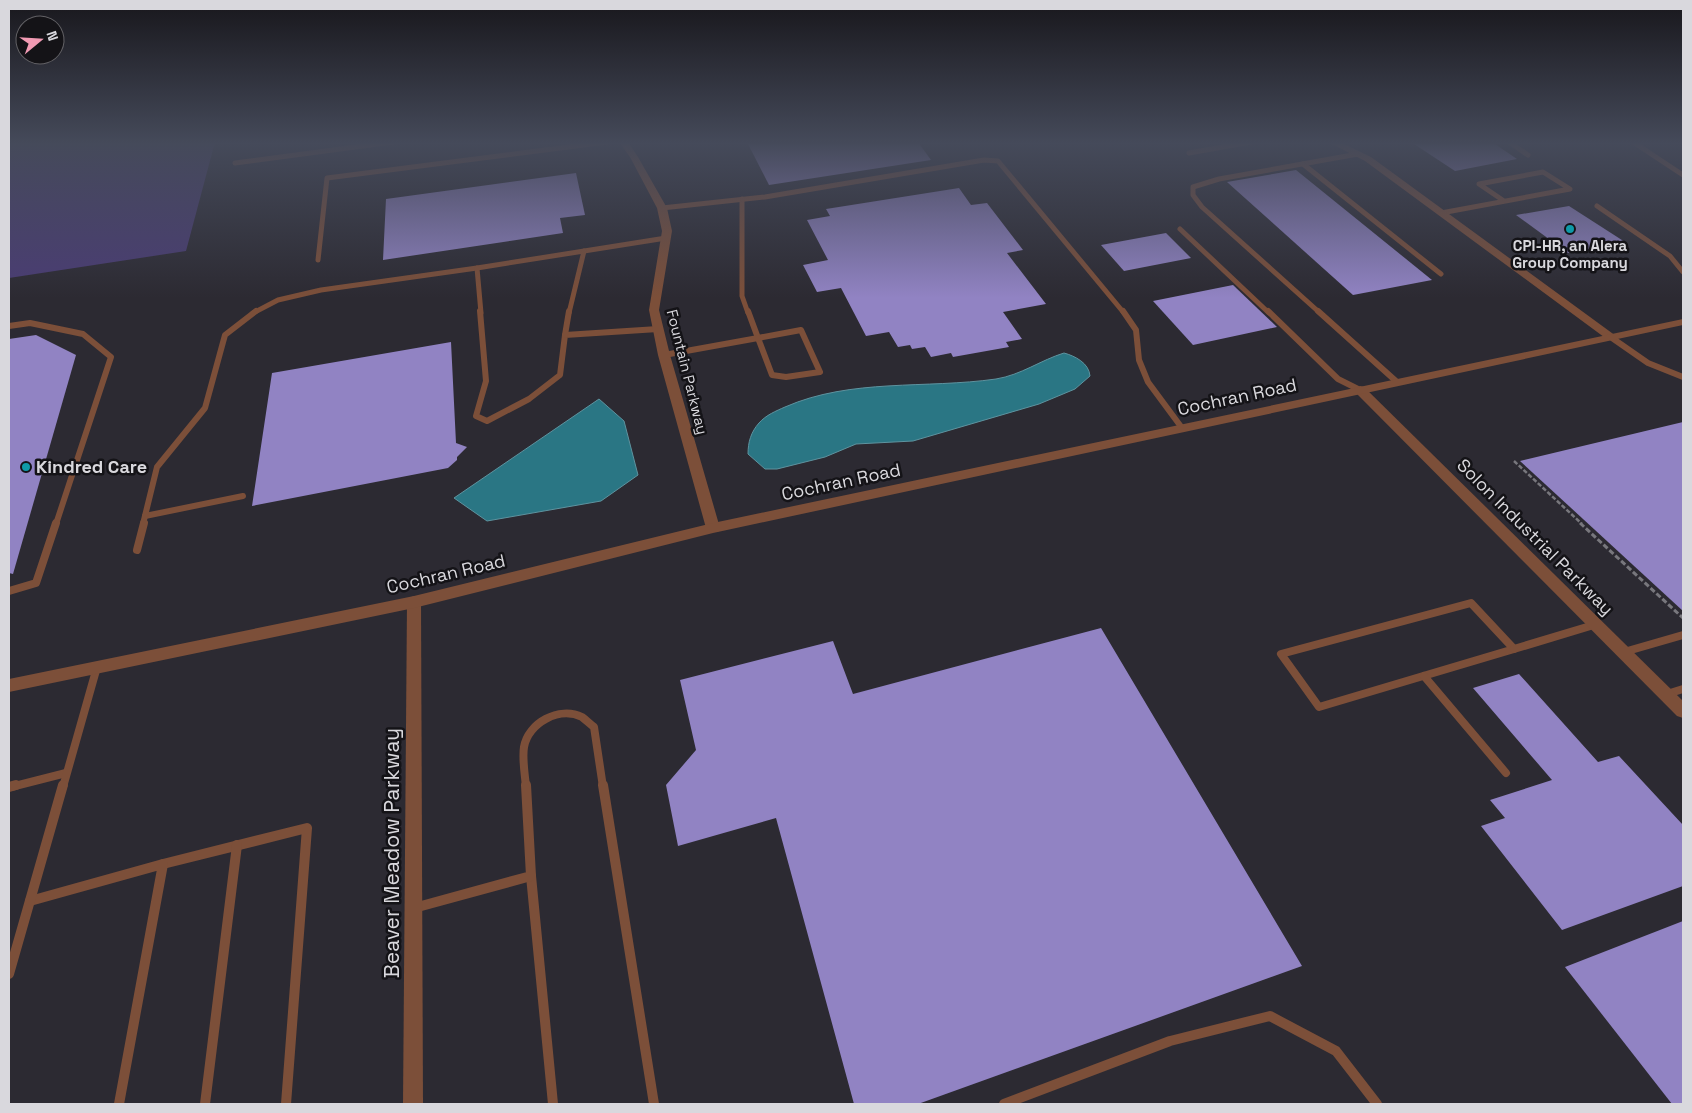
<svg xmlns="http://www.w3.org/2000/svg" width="1692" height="1113" font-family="'Space Grotesk',sans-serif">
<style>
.green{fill:#4a3c74}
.water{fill:#2a7684;stroke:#5e939f}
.building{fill:#9183c3}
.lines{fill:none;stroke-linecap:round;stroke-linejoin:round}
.path-far1{stroke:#78777d;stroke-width:2.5;stroke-dasharray:4.5 2;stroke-linecap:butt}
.path{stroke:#78777d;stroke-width:3;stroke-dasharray:5.5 2.5;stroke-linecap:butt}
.service-far3{stroke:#7c4f39;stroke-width:5}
.service-far2{stroke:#7c4f39;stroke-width:6}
.service-far1{stroke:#7c4f39;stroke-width:8}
.service{stroke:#7c4f39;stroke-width:10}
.minor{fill:#7c4f39;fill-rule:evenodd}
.tertiary{fill:#7c4f39;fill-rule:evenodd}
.culture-dot{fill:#0f9aa8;stroke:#141317;stroke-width:2}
.labels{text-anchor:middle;stroke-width:5;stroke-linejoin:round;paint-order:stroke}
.far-poi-label{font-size:15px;font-weight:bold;fill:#d9d8dd;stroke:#141317}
.far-street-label{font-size:15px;fill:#d9d8dd;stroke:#141317}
.street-label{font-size:18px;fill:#d9d8dd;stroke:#141317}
.poi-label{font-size:18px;font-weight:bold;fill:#d9d8dd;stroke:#141317;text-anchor:start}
.near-street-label{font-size:21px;fill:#d9d8dd;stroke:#141317}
</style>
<rect width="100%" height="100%" fill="#2c2a32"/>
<path class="green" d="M9,142H215L186,251L9,278Z"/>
<g class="water">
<path d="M1064,353C1075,356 1089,363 1090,376L1075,389L1039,404L913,441L856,444L825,457L777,469H765L748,454C748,442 751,432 759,423C766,415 776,411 785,407C851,378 926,389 996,379C1021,375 1041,360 1064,353Z"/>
<path d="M599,399L624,421L638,475L601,501L487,521L454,498Z"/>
</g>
<g class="building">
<path d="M747,142H918L931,160L769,185Z"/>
<path d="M1411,142H1492L1517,159L1455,171Z"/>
<path d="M1296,170L1432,280L1353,295L1227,182Z"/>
<path d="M576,173L585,215L560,218L563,233L383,260L386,199Z"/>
<path d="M959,188L971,205L987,203L1023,250L1007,253L1046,304L1003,312L1022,339L1006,342L1009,347L953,357L951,353L931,357L925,347L912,349L910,345L898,347L889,332L866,336L841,288L817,292L803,265L828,260L807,220L830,216L826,209Z"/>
<path d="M1569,206L1625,242L1568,253L1516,215Z"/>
<path d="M1166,233L1191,258L1124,271L1101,245Z"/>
<path d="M1233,285L1277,327L1193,345L1153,301Z"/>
<path d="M36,335L76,355L13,574L9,573V339Z"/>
<path d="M451,342L456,443L467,447L457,457V460L448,468L252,506L272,373Z"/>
<path d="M1683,422V611L1520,461Z"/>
<path d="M1101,628L1302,966L918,1104H854L776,818L678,846L666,785L696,750L680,680L833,641L853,694Z"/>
<path d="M1519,674L1598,762L1619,756L1683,825V886L1562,930L1481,826L1505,818L1490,800L1552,780L1473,688Z"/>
<path d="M1683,921V1104H1672L1565,967Z"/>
</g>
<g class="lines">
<path class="path-far1" d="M1514,461L1582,524"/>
<path class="path" d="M1580,523L1683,618"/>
<g class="service-far3">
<path d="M1509,142L1528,155"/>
<path d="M1633,142L1683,175"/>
<path d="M1189,153L1251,142"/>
<path d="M235,163L393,142"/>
<path d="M1303,164L1441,274"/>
<path d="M742,199V296L748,313"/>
<path d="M1597,206L1670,256L1683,272"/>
<path d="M662,208L765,197L984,160L998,161L1124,313"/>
<path d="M1441,213L1570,189L1543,172L1479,184L1504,201"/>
<path d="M1180,229L1269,313"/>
<path d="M318,260L327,178L607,142"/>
<path d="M253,313L278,300L321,290L477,268"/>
<path d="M481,313L477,268L666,238"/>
<path d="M569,313L584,251"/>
<path d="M1320,313L1202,207L1193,195V187L1219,179L1358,154"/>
</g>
<g class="service-far2">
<path d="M480,311L486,381L476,416L487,421L529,399L560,375L565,335L658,329"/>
<path d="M748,311L758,338"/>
<path d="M1123,311L1136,330L1139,360L1148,382L1182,428"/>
<path d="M1268,311L1338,379L1360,390"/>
<path d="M1318,311L1397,382"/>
<path d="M9,326L30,323L83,334L111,357L56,524"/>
<path d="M801,330L820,372L786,377L772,375L758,338Z"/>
<path d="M565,335L569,311"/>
<path d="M1612,338L1648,363L1683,377"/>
<path d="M664,355L758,338"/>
<path d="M145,516L243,496"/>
<path d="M143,524L157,467L205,408L225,335L256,311"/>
</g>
<g class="service-far1">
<path d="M137,550L144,523"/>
<path d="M9,591L36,583L56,523"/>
<path d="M1471,603L1514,649L1319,707L1281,654Z"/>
<path d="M1514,649L1597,624"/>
<path d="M1624,652L1683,635"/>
<path d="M1424,676L1506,773"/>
<path d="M1667,694L1683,689"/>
<path d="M11,787L66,773"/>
<path d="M63,787L97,667"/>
<path d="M526,787C525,775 522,759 524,747C528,723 559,706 582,717C586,720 590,724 594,727L603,787"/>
</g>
<g class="service">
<path d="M603,785L654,1104"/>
<path d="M9,787L16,785"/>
<path d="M163,864L307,828L286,1104"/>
<path d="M531,876L553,1104"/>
<path d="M30,901L163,864L119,1104"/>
<path d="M414,908L531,876L526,785"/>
<path d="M9,974L63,785"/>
<path d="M205,1104L237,845"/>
<path d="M1004,1104L1170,1041L1270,1016L1336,1051L1377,1104"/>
</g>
<g class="minor">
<path d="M619,142H628L638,157L667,208L672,231L659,310L670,355L720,528L718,532H708L706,528L658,355L649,310L662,231L657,208L630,157Z"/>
<path d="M1328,142H1340L1371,157L1616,336L1618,338L1616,340H1608L1365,161Z"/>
<path d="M1360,386L1364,387L1683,701V718L1677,716L1356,393L1354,390Z"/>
<path d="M414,596L419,598L421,602L423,1104H403L407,602L409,598Z"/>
</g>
<path class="tertiary" d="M1683,319V325L713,533L414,608L9,692V679L414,596L713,523Z"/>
</g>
<linearGradient id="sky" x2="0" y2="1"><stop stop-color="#18171c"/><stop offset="0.48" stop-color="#454a5a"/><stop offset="1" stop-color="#454a5a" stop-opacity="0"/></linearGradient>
<rect width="1692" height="298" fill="url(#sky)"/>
<g class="culture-dot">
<circle cx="1570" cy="229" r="5"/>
<circle cx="26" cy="467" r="5"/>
</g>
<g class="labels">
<g class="far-poi-label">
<text x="1570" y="251">CPI-HR, an Alera<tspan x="1570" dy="17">Group Company</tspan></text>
</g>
<g class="far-street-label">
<text transform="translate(687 372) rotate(76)" y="5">Fountain Parkway</text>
</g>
<g class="street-label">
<text transform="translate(1237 397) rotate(-12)" y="6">Cochran Road</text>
<text transform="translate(841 482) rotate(-12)" y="6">Cochran Road</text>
<text transform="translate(1535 537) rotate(45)" y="6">Solon Industrial Parkway</text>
<text transform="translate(446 574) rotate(-13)" y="6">Cochran Road</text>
</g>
<g class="poi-label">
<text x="36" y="473">Kindred Care</text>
</g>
<g class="near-street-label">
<text transform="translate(392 853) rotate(-90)" y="7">Beaver Meadow Parkway</text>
</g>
</g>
<rect width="1692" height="1113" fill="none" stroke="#d9d8dd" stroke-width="20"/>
<g transform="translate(40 40) rotate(72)"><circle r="24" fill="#141317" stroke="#636266"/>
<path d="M0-4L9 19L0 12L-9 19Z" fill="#f19ab3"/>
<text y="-8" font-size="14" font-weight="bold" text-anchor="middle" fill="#d9d8dd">N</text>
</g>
</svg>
